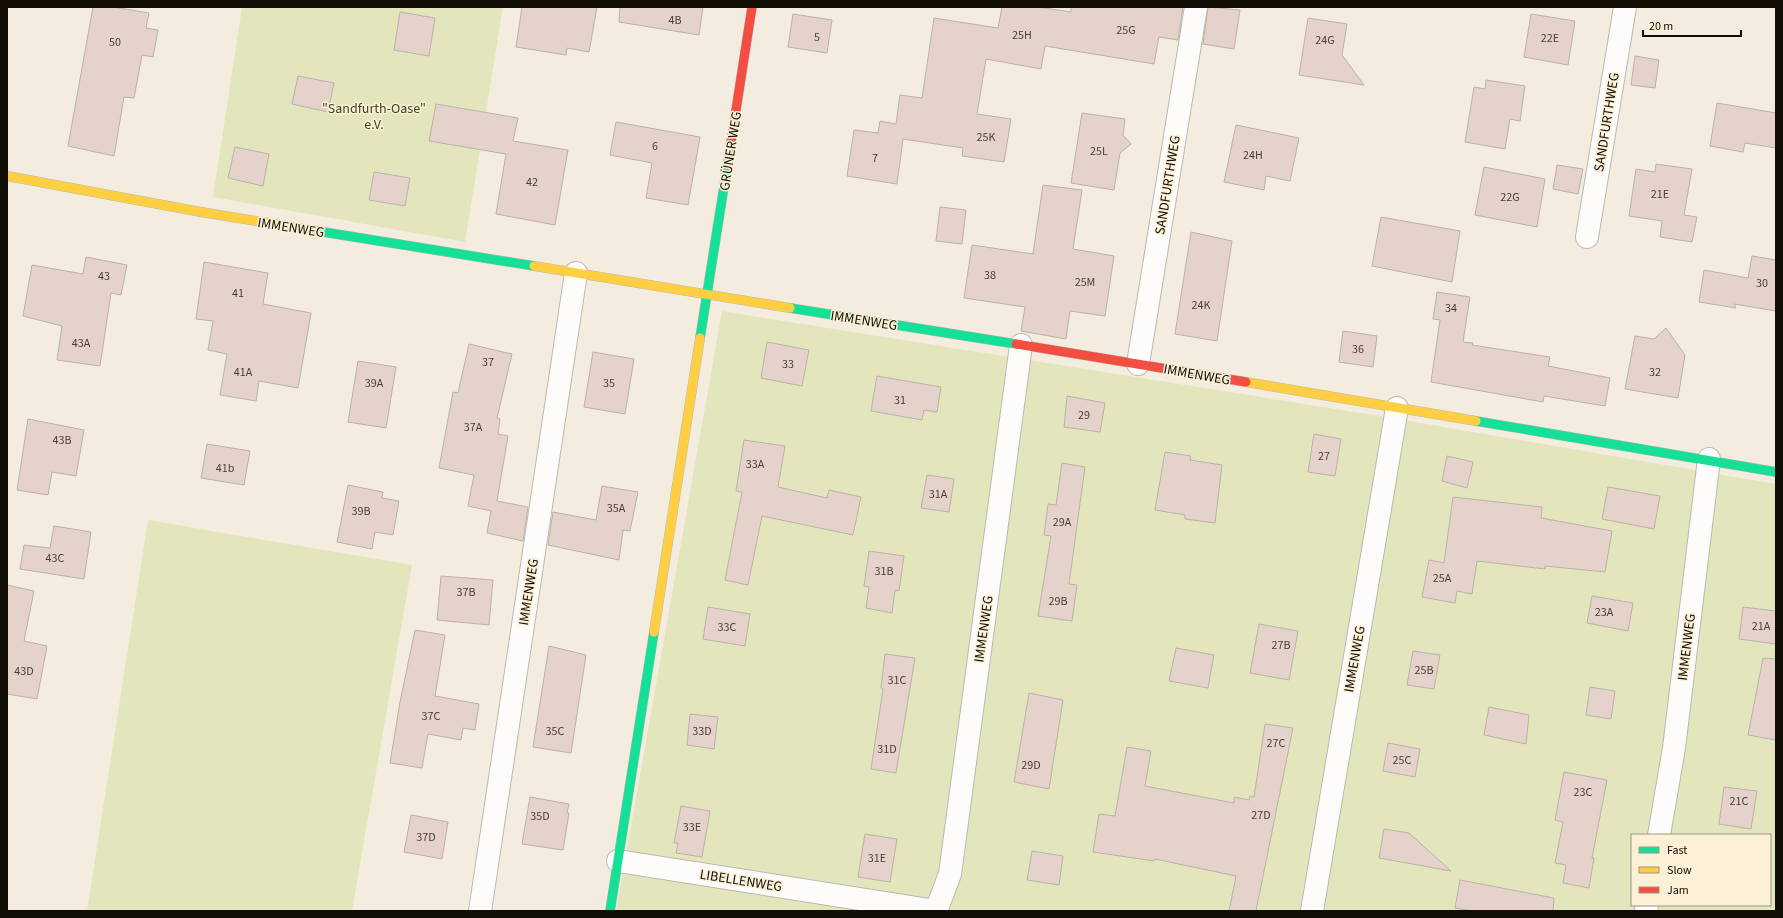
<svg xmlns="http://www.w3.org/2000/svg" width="1783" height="918" font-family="'Source Sans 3',sans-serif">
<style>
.green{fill:#e3e6bd;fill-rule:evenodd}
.building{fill:#e5d2ca;stroke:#bab1aa}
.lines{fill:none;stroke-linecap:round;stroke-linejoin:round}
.street-casing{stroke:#beb8ae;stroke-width:24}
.fast-casing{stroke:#beb8ae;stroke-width:10}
.slow-casing{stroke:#beb8ae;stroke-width:10}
.jam-casing{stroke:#beb8ae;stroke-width:10}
.street{stroke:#fdfcfa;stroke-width:22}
.fast{stroke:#16e098;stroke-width:9}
.slow{stroke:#ffcf43;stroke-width:9}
.jam{stroke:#f24e42;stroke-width:9}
.labels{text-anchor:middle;stroke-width:3;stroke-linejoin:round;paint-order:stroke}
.number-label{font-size:12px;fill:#473f37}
.park-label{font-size:14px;fill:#3e441b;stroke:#fcf0d7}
.street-label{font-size:14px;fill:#120e06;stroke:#fcf0d7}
</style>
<rect width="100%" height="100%" fill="#f4eddf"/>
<g class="green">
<path d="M242,7H503L465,242L213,197Z"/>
<path d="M722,311L1386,417L1776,484V911H616ZM1632,835H1770V905H1632Z"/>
<path d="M148,520L412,565L352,911H87Z"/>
</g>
<g class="building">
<path d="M93,7H113L149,13L146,28L158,30L153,57L142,55L134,98L124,97L114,156L68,146Z"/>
<path d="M522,7H597L589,52L567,48L566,55L516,47Z"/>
<path d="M620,7H703L699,35L619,22Z"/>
<path d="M1002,7H1038L1071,12V7H1183L1178,40L1159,37L1154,64L1045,46L1041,69L986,59L977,114L1011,119L1004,162L962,156L963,148L903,139L897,184L847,176L854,130L878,133L880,121L896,124L900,95L922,98L934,18L998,28Z"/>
<path d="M1208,7L1240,10L1234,49L1203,44Z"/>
<path d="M400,12L435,18L429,56L394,50Z"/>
<path d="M793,14L832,20L827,53L788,47Z"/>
<path d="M1531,14L1575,21L1568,65L1524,57Z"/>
<path d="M1308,18L1347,24L1342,55L1364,85L1299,75Z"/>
<path d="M1635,56L1659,60L1655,88L1631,85Z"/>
<path d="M298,76L334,83L328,112L292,104Z"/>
<path d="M1486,80L1525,86L1520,121L1510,119L1505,149L1465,142L1474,87L1485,89Z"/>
<path d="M1717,103L1776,113V148L1745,143L1743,152L1710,146Z"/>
<path d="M436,104L518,118L513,141L568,150L555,225L496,214L506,154L429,141Z"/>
<path d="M1082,113L1125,119L1123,135L1131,144L1120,153L1114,190L1071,183Z"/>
<path d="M616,122L700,137L688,205L646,198L652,163L610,155Z"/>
<path d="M1236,125L1299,138L1290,181L1266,176L1264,190L1224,182Z"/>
<path d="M235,147L269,154L263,186L228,178Z"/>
<path d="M1656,164L1692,169L1684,215L1697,217L1692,242L1660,237L1662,221L1629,216L1636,169L1655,172Z"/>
<path d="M1557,165L1583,169L1578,194L1553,189Z"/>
<path d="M1484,167L1545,179L1537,227L1475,215Z"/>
<path d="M374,172L410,178L405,206L369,200Z"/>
<path d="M1043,185L1082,190L1073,249L1114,256L1105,316L1070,311L1066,339L1021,331L1025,307L964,298L972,245L1033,254Z"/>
<path d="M940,207L966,210L962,244L936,241Z"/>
<path d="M1381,217L1460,231L1452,282L1372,266Z"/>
<path d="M1191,232L1232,241L1217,341L1175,334Z"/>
<path d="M1752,256L1776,260V311L1734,304L1736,308L1699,302L1704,270L1748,278Z"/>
<path d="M86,257L127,265L121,295L111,293L100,366L57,360L62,326L23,316L32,265L83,274Z"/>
<path d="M204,262L268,273L263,304L311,313L298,388L259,381L256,401L220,395L227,354L208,350L213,321L196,319Z"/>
<path d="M1437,292L1470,297L1463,342L1473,343L1472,345L1550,357L1548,366L1610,378L1605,406L1544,396L1543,402L1431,382L1440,320L1433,319Z"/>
<path d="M1666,328L1685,355L1678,398L1625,389L1635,336L1654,339Z"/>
<path d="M1343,331L1377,336L1373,367L1339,362Z"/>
<path d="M767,342L809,350L802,386L761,378Z"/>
<path d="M469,344L512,354L497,418L500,419L498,434L508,436L497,501L528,507L523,541L487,533L491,511L468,506L474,475L439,468L453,392L458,393Z"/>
<path d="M593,352L634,359L625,414L584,407Z"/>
<path d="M358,361L396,367L386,428L348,422Z"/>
<path d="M877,376L941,387L937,412L924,410L922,420L871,411Z"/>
<path d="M1067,396L1105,403L1100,432L1064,427Z"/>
<path d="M28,419L84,430L76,476L52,472L48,495L17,490Z"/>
<path d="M1314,434L1341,439L1335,476L1308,472Z"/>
<path d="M744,440L785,446L778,487L827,498L829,490L861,497L853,535L762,516L748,585L725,580L742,492L736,491Z"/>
<path d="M207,444L250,451L244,485L201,478Z"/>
<path d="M1165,452L1191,456L1190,460L1222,465L1215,523L1185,519V515L1155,510Z"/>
<path d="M1447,456L1473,462L1467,488L1442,481Z"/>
<path d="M1062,463L1085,467L1069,584L1077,585L1072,621L1038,616L1051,536L1044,535L1048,504L1056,505Z"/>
<path d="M927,475L954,479L949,512L921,508Z"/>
<path d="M348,485L383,492L382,498L399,501L393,535L375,532L372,549L337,542Z"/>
<path d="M602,486L638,492L630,531L623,530L619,560L548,545L553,512L596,520Z"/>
<path d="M1608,487L1660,496L1654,529L1602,519Z"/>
<path d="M1453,497L1542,507L1541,518L1612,531L1605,572L1545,566V569L1477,561L1472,594L1457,591L1455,603L1422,597L1429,560L1444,563Z"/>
<path d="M54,526L91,532L84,579L20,569L24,545L50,548Z"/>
<path d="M869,551L904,556L899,591L895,590L892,613L866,608L869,587L864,586Z"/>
<path d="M441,576L493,580L489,625L437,620Z"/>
<path d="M7,585L34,591L24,641L47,646L37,699L7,694Z"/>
<path d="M1592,596L1633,603L1628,631L1587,623Z"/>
<path d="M708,607L750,614L745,646L703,639Z"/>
<path d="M1743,607L1776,611V644L1739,639Z"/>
<path d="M1259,624L1298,631L1289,680L1250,673Z"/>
<path d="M415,630L445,635L435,696L479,704L475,730L463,728L461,740L428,734L422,768L390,763L400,702Z"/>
<path d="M549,646L586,655L571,753L533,747Z"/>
<path d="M1176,648L1214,655L1208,688L1169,681Z"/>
<path d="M1413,651L1440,655L1434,689L1407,685Z"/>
<path d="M885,654L915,658L896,773L871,769L883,689L881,688Z"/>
<path d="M1763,658L1776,659V740L1748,735Z"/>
<path d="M1590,687L1615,691L1611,719L1586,715Z"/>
<path d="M1029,693L1063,700L1049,789L1014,782Z"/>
<path d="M1489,707L1529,715L1526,744L1484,735Z"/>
<path d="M690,714L718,717L714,749L687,745Z"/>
<path d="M1265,724L1293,728L1256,911H1229L1236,876L1155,859L1154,861L1093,852L1099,814L1115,816L1127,747L1151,751L1145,786L1234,803V797L1249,800L1250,796L1254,797Z"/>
<path d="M1388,743L1420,749L1415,777L1383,771Z"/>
<path d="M1564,772L1607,780L1592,858H1594L1589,888L1563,883L1566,865L1555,863L1563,822L1555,820Z"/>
<path d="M1724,787L1757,791L1751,829L1719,824Z"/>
<path d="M530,797L569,804L567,813H569L563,850L522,844Z"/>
<path d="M681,806L710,811L702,857L676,853L678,843H674Z"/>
<path d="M411,815L448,822L442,859L404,852Z"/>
<path d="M1384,829L1409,833L1451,871L1379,858Z"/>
<path d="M865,834L897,839L890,882L858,877Z"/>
<path d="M1032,851L1063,856L1059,885L1027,880Z"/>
<path d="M1460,880L1554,898L1553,911H1472L1455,908Z"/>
</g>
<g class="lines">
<g class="street-casing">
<g id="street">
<path d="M1587,237L1625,7"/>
<path d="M1138,364L1196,7"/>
<path d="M1659,835L1674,748L1709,459"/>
<path d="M618,861L936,911"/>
<path d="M480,911L576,273"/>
<path d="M936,911L950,874L1021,345"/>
<path d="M1312,911L1397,408"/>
<path d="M1646,911L1647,905"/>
</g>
</g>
<g class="fast-casing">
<g id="fast">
<path d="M311,230L534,266"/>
<path d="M790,308L1016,344"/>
<path d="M700,338L729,155"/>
<path d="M1476,421L1776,472"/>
<path d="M610,911L654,632"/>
</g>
</g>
<g class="slow-casing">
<g id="slow">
<path d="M7,176L201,212L311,230"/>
<path d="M534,266L790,308"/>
<path d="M1246,382L1476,421"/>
<path d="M654,632L700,338"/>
</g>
</g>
<g class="jam-casing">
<g id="jam">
<path d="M729,155L752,7"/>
<path d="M1016,344L1246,382"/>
</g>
</g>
<use href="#street" class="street"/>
<use href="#fast" class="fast"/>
<use href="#slow" class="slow"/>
<use href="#jam" class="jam"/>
</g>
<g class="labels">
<g class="number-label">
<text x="675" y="24">4B</text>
<text x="1126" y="34">25G</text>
<text x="1022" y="39">25H</text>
<text x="817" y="41">5</text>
<text x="1550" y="42">22E</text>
<text x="1325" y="44">24G</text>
<text x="115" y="46">50</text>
<text x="986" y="141">25K</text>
<text x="655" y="150">6</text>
<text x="1099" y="155">25L</text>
<text x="1253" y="159">24H</text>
<text x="875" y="162">7</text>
<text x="532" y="186">42</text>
<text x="1660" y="198">21E</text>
<text x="1510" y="201">22G</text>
<text x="990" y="279">38</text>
<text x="104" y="280">43</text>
<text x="1085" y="286">25M</text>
<text x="1762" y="287">30</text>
<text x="238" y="297">41</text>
<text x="1201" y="309">24K</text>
<text x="1451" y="312">34</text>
<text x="81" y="347">43A</text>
<text x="1358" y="353">36</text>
<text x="488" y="366">37</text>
<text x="788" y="368">33</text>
<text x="243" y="376">41A</text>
<text x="1655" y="376">32</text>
<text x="374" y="387">39A</text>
<text x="609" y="387">35</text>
<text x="900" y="404">31</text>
<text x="1084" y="419">29</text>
<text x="473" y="431">37A</text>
<text x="62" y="444">43B</text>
<text x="1324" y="460">27</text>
<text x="755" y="468">33A</text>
<text x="225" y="472">41b</text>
<text x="938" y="498">31A</text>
<text x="616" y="512">35A</text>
<text x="361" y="515">39B</text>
<text x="1062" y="526">29A</text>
<text x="55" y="562">43C</text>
<text x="884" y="575">31B</text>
<text x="1442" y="582">25A</text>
<text x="466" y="596">37B</text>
<text x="1058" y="605">29B</text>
<text x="1604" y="616">23A</text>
<text x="1761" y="630">21A</text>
<text x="727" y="631">33C</text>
<text x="1281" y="649">27B</text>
<text x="1424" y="674">25B</text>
<text x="24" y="675">43D</text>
<text x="897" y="684">31C</text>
<text x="431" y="720">37C</text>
<text x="555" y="735">35C</text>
<text x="702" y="735">33D</text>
<text x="1276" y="747">27C</text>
<text x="887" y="753">31D</text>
<text x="1402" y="764">25C</text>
<text x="1031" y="769">29D</text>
<text x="1583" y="796">23C</text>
<text x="1739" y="805">21C</text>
<text x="1261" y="819">27D</text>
<text x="540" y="820">35D</text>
<text x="692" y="831">33E</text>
<text x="426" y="841">37D</text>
<text x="877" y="862">31E</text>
</g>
<g class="park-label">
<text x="374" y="113">"Sandfurth-Oase"<tspan x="374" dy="16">e.V.</tspan></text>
</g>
<g class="street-label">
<text transform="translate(1606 122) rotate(-81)" y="5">SANDFURTHWEG</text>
<text transform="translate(730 151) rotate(-81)" y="5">GRÜNER WEG</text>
<text transform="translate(1167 185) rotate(-81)" y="5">SANDFURTHWEG</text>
<text transform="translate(291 227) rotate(9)" y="5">IMMENWEG</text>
<text transform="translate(864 320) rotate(9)" y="5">IMMENWEG</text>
<text transform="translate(1197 374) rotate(10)" y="5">IMMENWEG</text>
<text transform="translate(528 592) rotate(-81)" y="5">IMMENWEG</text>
<text transform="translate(983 629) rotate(-82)" y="5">IMMENWEG</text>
<text transform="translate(1686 647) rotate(-83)" y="5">IMMENWEG</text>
<text transform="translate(1354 659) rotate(-80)" y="5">IMMENWEG</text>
<text transform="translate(741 880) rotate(9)" y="5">LIBELLENWEG</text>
</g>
</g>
<rect width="1783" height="918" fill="none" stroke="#120e06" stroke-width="16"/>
<rect x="1631" y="834" width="140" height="72" fill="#fcf0d7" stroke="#9e9683"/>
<rect x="1639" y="847" width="20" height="6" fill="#16e098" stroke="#9e9683"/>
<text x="1667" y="854" font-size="12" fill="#120e06">Fast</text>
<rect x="1639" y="867" width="20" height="6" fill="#ffcf43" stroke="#9e9683"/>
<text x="1667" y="874" font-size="12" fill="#120e06">Slow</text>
<rect x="1639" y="887" width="20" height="6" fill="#f24e42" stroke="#9e9683"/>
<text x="1667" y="894" font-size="12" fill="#120e06">Jam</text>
<path d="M1643 30v6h98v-6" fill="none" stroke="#120e06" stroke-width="2"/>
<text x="1649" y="30" font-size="12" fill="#120e06" stroke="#fcf0d7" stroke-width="3" paint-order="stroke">20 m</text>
</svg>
